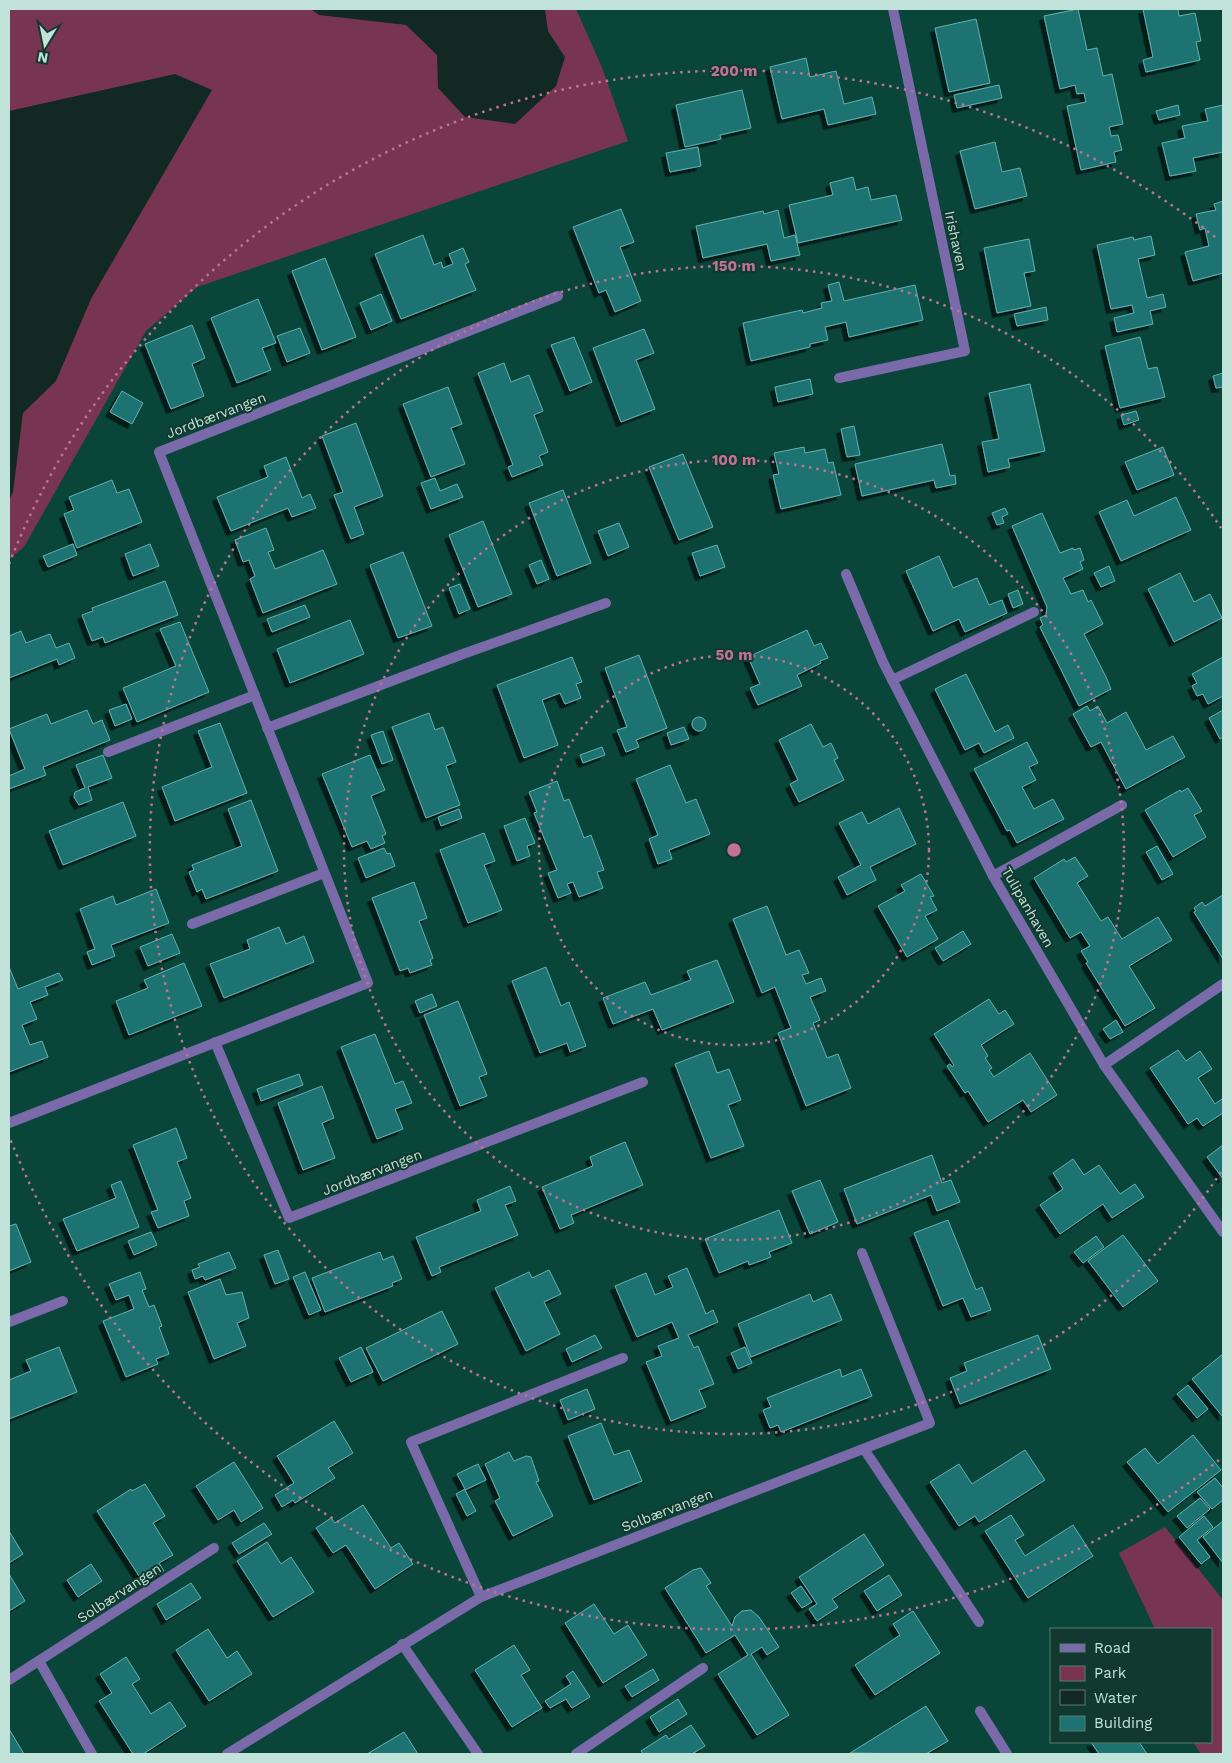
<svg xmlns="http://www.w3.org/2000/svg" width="1232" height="1763" font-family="'Work Sans',sans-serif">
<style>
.green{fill:#783552}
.water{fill:#122923}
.building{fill:#1e7372;stroke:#63b1b0;filter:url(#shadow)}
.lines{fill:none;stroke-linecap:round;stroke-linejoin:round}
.lane{stroke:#7b6aaa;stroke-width:10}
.street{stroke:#7b6aaa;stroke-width:10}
.ring{fill:none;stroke:#c17393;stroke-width:2.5;stroke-dasharray:2.5 5}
.labels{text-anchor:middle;stroke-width:4;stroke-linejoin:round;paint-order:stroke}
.street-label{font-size:14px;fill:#c0e2d8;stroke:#12392f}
.centre{fill:#c17393;stroke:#12392f;stroke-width:2.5}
.ring-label{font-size:15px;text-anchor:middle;font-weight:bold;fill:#c17393;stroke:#12392f;stroke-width:4;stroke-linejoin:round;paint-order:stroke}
</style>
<defs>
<filter id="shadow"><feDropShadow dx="-4.5" dy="4.5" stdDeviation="0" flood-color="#0009"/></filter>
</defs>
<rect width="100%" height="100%" fill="#094539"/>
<g class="green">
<path d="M9,9H576L603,70L628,141L197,287L146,331L24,547L9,559Z"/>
<path d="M1165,1527L1223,1600V1754H1201L1193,1742H1211V1629H1155L1119,1553Z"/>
</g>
<g class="water">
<path d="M311,9H545L548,31L565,57L556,86L515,124L465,117L438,88L437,55L406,25L319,15Z"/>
<path d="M175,74L212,90L91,299L56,381L23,413L13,492L9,500V111Z"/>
</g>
<g class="building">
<path d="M1078,9L1087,50L1097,48L1103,76L1112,74L1123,124L1109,127L1111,136L1118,135L1122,150L1114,152L1116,162L1081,170L1067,106L1086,102L1084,93L1077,94L1075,85L1060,89L1044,16Z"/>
<path d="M1143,9H1178L1179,16L1195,13L1201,41L1196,42L1200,60L1146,72L1143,60L1153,57Z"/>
<path d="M976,19L990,83L949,92L935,28Z"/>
<path d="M806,58L810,77L836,71L844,104L872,97L876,114L828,125L824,109L782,119L770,67Z"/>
<path d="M999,85L1002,98L957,108L954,95Z"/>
<path d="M742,90L751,128L720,135L721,139L685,147L676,105Z"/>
<path d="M1178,105L1180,115L1159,120L1156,111Z"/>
<path d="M1223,105V152L1193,158L1196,171L1170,176L1162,143L1185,138L1182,126L1208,121L1205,109Z"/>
<path d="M995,142L1002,172L1020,168L1027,196L975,209L960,151Z"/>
<path d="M698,147L701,166L670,172L666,153Z"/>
<path d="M853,177L856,190L868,187L871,200L896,195L902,220L798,243L789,205L833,195L830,183Z"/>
<path d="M1223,201V273L1193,281L1185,252L1209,246L1205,228L1200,230L1196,214L1216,210L1214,204Z"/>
<path d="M621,209L634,242L620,247L641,301L615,312L606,290L599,293L573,227Z"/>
<path d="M778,210L784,238L795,235L800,255L771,261L767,244L703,258L696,226L763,211L764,214Z"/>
<path d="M423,235L434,265L441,262L443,268L453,264L449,254L463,248L469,262L465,264L476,290L401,319L375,254Z"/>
<path d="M1151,236L1155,255L1138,259L1147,298L1163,294L1166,307L1150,311L1153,324L1117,332L1114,318L1134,313L1132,305L1111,309L1097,245L1133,237L1134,240Z"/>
<path d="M1029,239L1035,271L1024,273L1031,306L997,313L984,248Z"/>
<path d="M325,258L356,337L322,350L292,271Z"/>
<path d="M839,282L844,301L915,285L923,320L849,337L846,322L825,327L828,340L810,344V347L751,361L743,323L802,310L803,313L822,308L821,303L832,301L828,285Z"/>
<path d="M381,294L392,321L371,330L360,303Z"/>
<path d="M258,299L276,343L262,348L271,370L237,383L211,318Z"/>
<path d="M1046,307L1048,320L1017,326L1014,314Z"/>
<path d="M192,325L205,358L192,364L204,396L171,409L145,344Z"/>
<path d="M300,328L310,353L287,362L277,336Z"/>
<path d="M644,329L654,353L636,360L655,409L621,422L593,348Z"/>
<path d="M574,337L592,382L570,391L551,345Z"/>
<path d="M1140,337L1148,369L1157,367L1165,397L1120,408L1105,346Z"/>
<path d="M504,363L511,382L529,375L543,411L534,415L548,452L539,456L543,465L512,477L508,467L513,465L478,373Z"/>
<path d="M1223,373V387L1216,388L1213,376Z"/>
<path d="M810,379L813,394L778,402L775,387Z"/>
<path d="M1030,384L1045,451L1008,459L1010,467L988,472L982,442L999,439L989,393Z"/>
<path d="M448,387L462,424L451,428L465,464L431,477L403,404Z"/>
<path d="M122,391L143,403L132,424L110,412Z"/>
<path d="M1136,411L1139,420L1124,425L1121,415Z"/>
<path d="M356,423L383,496L354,507L364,534L351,539L334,495L343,492L322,436Z"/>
<path d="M854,426L860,455L847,457L841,429Z"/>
<path d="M942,444L950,476L955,475L956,484L936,488L934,480L862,496L855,464Z"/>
<path d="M804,447L805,453L825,449L828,463L833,462L841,495L781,509L773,475L779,474L774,453Z"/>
<path d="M1163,447L1174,475L1137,490L1125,462Z"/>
<path d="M683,454L713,527L679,540L649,467Z"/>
<path d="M286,457L302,498L310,494L316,508L292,517L288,508L231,531L217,497L268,477L264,466Z"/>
<path d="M435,478L440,491L457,484L463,497L431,509L421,483Z"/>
<path d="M112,480L117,493L129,489L142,522L77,548L64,514L74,510L69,497Z"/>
<path d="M563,490L591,563L557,576L529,503Z"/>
<path d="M1176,497L1191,530L1121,561L1099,512L1127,500L1134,516Z"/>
<path d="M1005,508L1008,514L1002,517L1004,523L997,525L992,513Z"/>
<path d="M1042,513L1060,553L1073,548L1074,550L1080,548L1084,560L1080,562L1083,569L1063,578L1071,594L1083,590L1088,602L1091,600L1103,624L1084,634L1106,677L1111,689L1079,706L1040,627L1043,625L1040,618L1046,615L1047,607L1012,526Z"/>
<path d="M483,521L512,594L478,607L449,535Z"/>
<path d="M619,523L629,547L608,556L598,531Z"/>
<path d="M266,528L274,550L268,552L275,569L323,550L337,584L263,613L250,579L255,576L249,560L243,562L235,540Z"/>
<path d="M73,544L77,555L48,567L43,556Z"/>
<path d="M150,544L159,566L133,576L125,554Z"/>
<path d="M717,545L725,567L700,576L692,553Z"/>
<path d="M403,552L432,626L398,638L370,565Z"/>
<path d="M939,556L953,588L977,578L989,605L1002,600L1007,613L965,632L959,619L933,631L906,571Z"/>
<path d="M541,560L549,579L537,584L529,565Z"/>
<path d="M1109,566L1115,581L1101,587L1094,573Z"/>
<path d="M1180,573L1194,602L1210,594L1222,618L1174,642L1148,589Z"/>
<path d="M165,581L178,615L105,643L103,637L92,641L82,615L93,611L92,608Z"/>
<path d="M460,584L470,609L459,614L449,588Z"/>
<path d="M1018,590L1023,604L1013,608L1008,594Z"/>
<path d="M305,605L310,617L272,632L267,619Z"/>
<path d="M350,620L364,654L290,683L277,649Z"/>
<path d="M180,622L209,692L137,722L123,688L176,666L160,629Z"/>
<path d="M807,630L814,646L821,643L828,658L820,661L821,663L797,675L802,686L758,705L750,688L760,684L748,657Z"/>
<path d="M21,631L26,643L50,634L56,648L69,643L75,658L59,665L57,659L9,678V636Z"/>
<path d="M639,655L667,728L636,740L639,747L626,752L617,730L627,727L605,668Z"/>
<path d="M572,657L582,682L576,684L581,698L565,704L560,693L542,700L558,745L524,758L497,685Z"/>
<path d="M1223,657V696L1208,704L1203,694L1197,696L1192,686L1197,683L1192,674Z"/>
<path d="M966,674L995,732L1008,725L1014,738L984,753L979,743L965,750L935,689Z"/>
<path d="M126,704L132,719L115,726L109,710Z"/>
<path d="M1087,706L1090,711L1098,706L1107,723L1126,712L1146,750L1173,736L1185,757L1126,789L1101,742L1091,747L1073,714Z"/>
<path d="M87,710L93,724L102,720L110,740L43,767L46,775L9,789V776L25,769L9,729L47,714L51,724Z"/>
<path d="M1223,710V737L1220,739L1209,718Z"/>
<path d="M429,713L435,730L443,727L456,762L446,766L460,805L426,818L392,727Z"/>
<circle cx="699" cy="724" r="7"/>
<path d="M220,723L247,793L175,821L162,787L212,767L198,731Z"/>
<path d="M811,724L823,747L831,743L838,758L834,760L844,780L799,802L790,784L798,780L779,740Z"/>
<path d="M684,727L689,739L671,745L667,733Z"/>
<path d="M383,731L393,760L382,764L371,735Z"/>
<path d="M1027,742L1038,763L1029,767L1036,780L1022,787L1034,809L1053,799L1064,819L1017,843L1010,830L1007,831L974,769Z"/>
<path d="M602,747L605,755L583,763L580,755Z"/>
<path d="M103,755L112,778L88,787L92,800L79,805L74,797L75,792L85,788L76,765Z"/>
<path d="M370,755L385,790L371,796L386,834L382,836L385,843L371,849L367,841L352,847L322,774Z"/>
<path d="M670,765L686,803L696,799L710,834L669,850L672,859L658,864L649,839L658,835L636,779Z"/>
<path d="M557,781L564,801L569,799L584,838L591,835L604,870L597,872L603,888L579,897L573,882L567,884L571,893L558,898L548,873L557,870L534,813L537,812L529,792Z"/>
<path d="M1188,788L1202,811L1194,815L1206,837L1173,857L1145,810L1180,790L1181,792Z"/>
<path d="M251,800L278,871L206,899L202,889L197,892L189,872L194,870L192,865L242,846L228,809Z"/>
<path d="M123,802L136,836L63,865L49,831Z"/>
<path d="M899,808L916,844L870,867L876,880L847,895L838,877L861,865L839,823L862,812L868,824Z"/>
<path d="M459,809L462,818L441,826L438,817Z"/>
<path d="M525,818L535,843L527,846L530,856L517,861L504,826Z"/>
<path d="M484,833L495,861L484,865L502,910L468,923L440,850Z"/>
<path d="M1157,846L1173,874L1162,880L1146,852Z"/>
<path d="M384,848L387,854L390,853L395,866L366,878L358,858Z"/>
<path d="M1075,857L1088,876L1077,883L1101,921L1108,917L1122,939L1158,917L1172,940L1129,966L1155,1008L1125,1026L1086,963L1088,962L1081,951L1090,946L1081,932L1070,938L1034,878L1064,859L1066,862Z"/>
<path d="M921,874L934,896L930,897L937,910L925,916L938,939L907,957L878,906L905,891L901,885Z"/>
<path d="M414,882L427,918L419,921L433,958L430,960L432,965L410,973L408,968L400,971L372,898Z"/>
<path d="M156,889L169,923L111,945L115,956L92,965L87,952L95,949L80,909L113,896L116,905Z"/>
<path d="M1223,895V959L1194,912L1196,911L1194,908L1202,902L1205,906Z"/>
<path d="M767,906L786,955L799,950L809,973L802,975L806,984L821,978L826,991L810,997L820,1020L813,1023L827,1058L838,1054L851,1088L806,1106L778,1033L791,1028L775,987L762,993L733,919Z"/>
<path d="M279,927L286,944L304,936L314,962L224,998L210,964L250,949L247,940Z"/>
<path d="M963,931L971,944L943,961L935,948Z"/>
<path d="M172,934L180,953L148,966L140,947Z"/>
<path d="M717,960L734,1002L662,1030L653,1009L613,1024L603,998L645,982L651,995L691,980L687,971Z"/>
<path d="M184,963L202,1006L129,1035L116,1001L148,988L144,980Z"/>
<path d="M9,967L18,989L59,973L63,980L45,987L48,995L30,1002L37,1019L22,1025L30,1045L42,1041L48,1057L9,1072Z"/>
<path d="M546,967L561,1006L569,1002L586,1046L570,1052L567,1043L540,1053L512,981Z"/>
<path d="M432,994L437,1006L420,1013L415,1001Z"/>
<path d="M989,999L999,1014L1005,1010L1014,1024L981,1045L988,1056L985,1058L992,1068L989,1070L994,1077L1030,1053L1057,1095L1031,1112L1023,1100L988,1122L968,1091L965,1093L947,1066L950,1064L952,1067L954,1065L934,1034Z"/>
<path d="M458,1001L487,1074L479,1077L487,1096L460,1106L424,1015Z"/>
<path d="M1116,1020L1123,1032L1110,1039L1103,1029Z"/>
<path d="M375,1034L395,1084L403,1081L412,1103L395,1109L403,1129L377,1139L341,1047Z"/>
<path d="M1178,1050L1186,1061L1200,1051L1212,1069L1198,1078L1215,1104L1222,1099L1223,1101V1113L1203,1126L1197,1118L1188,1124L1150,1068Z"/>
<path d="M709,1051L717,1073L729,1069L741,1100L728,1105L744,1146L711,1158L675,1064Z"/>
<path d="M299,1074L303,1085L261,1101L257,1089Z"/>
<path d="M322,1086L334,1118L322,1123L335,1158L303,1170L278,1103Z"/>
<path d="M176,1128L187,1158L177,1162L191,1198L184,1201L189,1216L158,1228L151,1212L158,1210L133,1145Z"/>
<path d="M625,1142L643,1185L571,1215L574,1223L560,1229L542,1187L593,1166L590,1157Z"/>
<path d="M1223,1145V1179L1207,1157Z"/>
<path d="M932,1155L942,1183L951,1180L960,1202L937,1211L931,1195L857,1224L844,1189Z"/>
<path d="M1073,1159L1084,1175L1099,1165L1120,1194L1135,1184L1144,1197L1112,1218L1103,1204L1060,1234L1040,1205L1063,1189L1053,1173Z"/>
<path d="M820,1180L838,1222L810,1234L792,1191Z"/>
<path d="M121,1181L139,1227L77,1251L63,1219L116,1198L111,1185Z"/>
<path d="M510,1186L516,1201L505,1205L518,1235L439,1267L441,1272L432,1276L416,1237L481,1211L477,1200Z"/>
<path d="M779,1210L792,1243L769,1252L771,1257L749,1265L748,1261L719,1273L705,1239Z"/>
<path d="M948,1220L976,1290L982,1287L991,1310L971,1317L963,1298L943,1306L914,1233Z"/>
<path d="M16,1224L31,1262L9,1271V1226Z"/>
<path d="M151,1232L157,1245L134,1255L128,1241Z"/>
<path d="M1123,1235L1158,1281L1123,1307L1088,1261Z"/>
<path d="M1096,1236L1104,1247L1083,1263L1074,1252Z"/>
<path d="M278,1250L289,1279L275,1284L264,1255Z"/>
<path d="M229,1252L236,1268L205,1280L203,1276L195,1279L192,1270L200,1267L198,1264Z"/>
<path d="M380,1252L383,1260L393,1256L402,1279L392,1283L393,1286L325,1312L312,1278Z"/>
<path d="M687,1268L706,1314L713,1310L718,1322L688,1335L694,1348L698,1346L714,1384L699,1390L706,1407L671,1421L646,1362L662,1356L658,1346L679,1338L672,1322L637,1337L615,1286L646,1273L655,1295L673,1287L668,1276Z"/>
<path d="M549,1270L561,1294L544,1302L560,1334L526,1351L495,1288L529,1272L532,1278Z"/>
<path d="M140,1272L146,1289L142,1290L149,1307L154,1305L162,1326L159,1327L169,1354L156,1359L158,1364L126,1377L103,1321L134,1309L129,1295L116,1300L109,1284Z"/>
<path d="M305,1272L321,1310L309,1315L293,1277Z"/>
<path d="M220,1279L226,1295L242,1292L249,1318L237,1323L246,1346L214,1359L188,1292Z"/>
<path d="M810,1294L813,1302L831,1294L842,1320L751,1357L738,1324Z"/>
<path d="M442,1311L458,1344L383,1381L366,1348Z"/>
<path d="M595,1335L602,1348L572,1362L566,1349Z"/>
<path d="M1038,1335L1051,1369L960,1404L950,1378L967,1371L964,1363Z"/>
<path d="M59,1347L77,1392L9,1419V1380L31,1371L26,1360Z"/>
<path d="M361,1347L373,1372L351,1382L339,1358Z"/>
<path d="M745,1347L752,1363L738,1369L731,1353Z"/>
<path d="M1223,1354V1417L1192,1379Z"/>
<path d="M840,1369L842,1377L861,1369L872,1396L781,1432L778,1425L770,1428L763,1410L771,1407L767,1398Z"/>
<path d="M1188,1385L1208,1409L1197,1418L1177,1394Z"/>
<path d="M587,1389L595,1409L568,1420L560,1400Z"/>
<path d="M334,1421L353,1453L328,1468L335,1478L295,1503L293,1500L282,1507L275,1495L294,1483L277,1456Z"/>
<path d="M601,1423L614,1455L629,1450L642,1481L594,1500L568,1436Z"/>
<path d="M1193,1435L1221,1470L1168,1512L1127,1462L1145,1448L1158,1464Z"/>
<path d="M1025,1450L1045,1480L979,1522L975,1516L959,1526L930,1482L959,1464L972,1484Z"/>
<path d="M509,1452L514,1461L526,1456L531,1457L539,1481L536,1482L553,1516L513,1536L495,1501L500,1498L485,1464Z"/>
<path d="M234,1462L263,1508L241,1522L234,1510L218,1520L196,1486Z"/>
<path d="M478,1464L486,1480L465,1490L476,1511L467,1516L456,1494L465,1489L457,1474Z"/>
<path d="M1215,1478L1223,1488V1500L1212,1509L1197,1492Z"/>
<path d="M145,1484L165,1516L153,1523L173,1555L159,1563L164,1571L151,1579L147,1571L139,1576L97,1511L131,1489L132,1491Z"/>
<path d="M1200,1498L1210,1509L1187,1528L1177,1516Z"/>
<path d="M363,1505L391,1548L399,1543L413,1564L375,1589L346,1545L333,1553L316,1528L331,1518L335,1523Z"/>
<path d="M1011,1515L1024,1535L1015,1540L1025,1556L1073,1525L1093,1556L1028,1598L985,1531Z"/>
<path d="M1204,1516L1213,1527L1197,1540L1210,1557L1201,1564L1179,1537Z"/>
<path d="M1223,1521V1563L1203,1537Z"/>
<path d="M264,1523L272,1534L239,1554L232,1543Z"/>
<path d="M9,1531L23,1554L9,1563Z"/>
<path d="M864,1534L884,1565L832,1599L838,1607L817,1621L809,1609L817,1604L799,1577Z"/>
<path d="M267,1542L281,1564L291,1557L314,1592L273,1617L237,1561Z"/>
<path d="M91,1564L102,1581L78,1597L67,1580Z"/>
<path d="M701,1568L711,1583L706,1586L732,1626L735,1617L742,1611L751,1610L759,1617L779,1647L767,1655L762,1647L751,1654L789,1715L757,1735L718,1674L748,1655L735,1635L706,1653L665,1588L693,1570Z"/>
<path d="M9,1574L25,1601L9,1611Z"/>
<path d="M889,1575L902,1595L877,1611L864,1591Z"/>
<path d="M191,1583L201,1598L166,1620L157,1604Z"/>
<path d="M801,1586L812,1602L802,1608L791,1593Z"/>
<path d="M594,1604L614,1634L628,1625L647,1655L603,1683L565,1623Z"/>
<path d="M913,1611L940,1653L875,1695L855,1665L900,1635L893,1624Z"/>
<path d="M208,1629L227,1658L237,1651L252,1674L209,1701L176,1650Z"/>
<path d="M514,1645L530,1670L521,1675L542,1708L512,1727L475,1670Z"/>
<path d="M126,1657L140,1679L132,1684L151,1714L170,1702L186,1726L143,1754H133L99,1701L112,1693L100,1674Z"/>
<path d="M653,1669L659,1680L632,1697L625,1686Z"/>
<path d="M573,1671L590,1697L572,1708L566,1699L550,1708L545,1701L571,1684L566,1676Z"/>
<path d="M678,1699L687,1714L659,1732L650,1717Z"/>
<path d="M926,1706L948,1741L926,1754L850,1753Z"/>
<path d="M691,1725L705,1746L692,1754H643L641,1751L666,1735L669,1739Z"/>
<path d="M9,1729L24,1754H9Z"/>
<path d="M404,1732L418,1754H367Z"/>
<path d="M1091,1742H1139L1147,1754H1099Z"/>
</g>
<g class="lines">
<g class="lane">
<path d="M892,680L1034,612"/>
<path d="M108,752L255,695"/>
<path d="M993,876L1122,805"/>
<path d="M192,924L324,873"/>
<path d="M1104,1065L1223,984"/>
</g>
<g class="street">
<path d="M839,378L965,351L893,9"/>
<path d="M846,574L883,662L993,876L1104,1065L1223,1232"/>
<path d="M267,728L463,654L606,603"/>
<path d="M215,1042L289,1218L643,1082"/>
<path d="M9,1123L368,983L159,452L558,296"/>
<path d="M9,1322L63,1301"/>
<path d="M864,1449L979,1622"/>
<path d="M481,1597L411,1442L623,1358"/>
<path d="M402,1644L478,1754"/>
<path d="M39,1661L92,1754"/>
<path d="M9,1680L214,1548"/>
<path d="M980,1711L1007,1754"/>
<path d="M227,1754L481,1597L930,1423L862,1253"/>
<path d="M576,1754L703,1668"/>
</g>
</g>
<g class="ring">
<circle cx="734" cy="850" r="195"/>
<circle cx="734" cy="850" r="390"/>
<path d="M1221 1172A584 584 0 1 1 1221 528"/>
<path d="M1219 1460A779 779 0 0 1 9 1136M9 564A779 779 0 0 1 1219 240"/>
</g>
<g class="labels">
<g class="street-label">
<text transform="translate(956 241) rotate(78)" y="5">Irishaven</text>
<text transform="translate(216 415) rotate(-21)" y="5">Jordbærvangen</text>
<text transform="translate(1028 907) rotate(60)" y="5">Tulipanhaven</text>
<text transform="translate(372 1172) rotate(-21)" y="5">Jordbærvangen</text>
<text transform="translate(667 1510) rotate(-21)" y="5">Solbærvangen</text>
<text transform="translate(119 1593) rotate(-33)" y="5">Solbærvangen</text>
</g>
</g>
<circle cx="734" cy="850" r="8" class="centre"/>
<g class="ring-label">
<text x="734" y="76">200 m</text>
<text x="734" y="271">150 m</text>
<text x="734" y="465">100 m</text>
<text x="734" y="660">50 m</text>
</g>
<rect width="1232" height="1763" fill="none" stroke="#c0e2d8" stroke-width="20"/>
<rect x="1050" y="1628" width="162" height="115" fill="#12392f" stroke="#587d73"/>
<rect x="1060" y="1644" width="25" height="8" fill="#7b6aaa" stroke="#587d73"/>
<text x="1094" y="1653" font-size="15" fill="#c0e2d8">Road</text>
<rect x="1060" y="1666" width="25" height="15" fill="#783552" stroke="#587d73"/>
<text x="1094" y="1678" font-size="15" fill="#c0e2d8">Park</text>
<rect x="1060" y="1690" width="25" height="15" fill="#122923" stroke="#587d73"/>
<text x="1094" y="1703" font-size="15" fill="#c0e2d8">Water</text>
<rect x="1060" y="1716" width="25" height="15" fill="#1e7372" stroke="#587d73"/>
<text x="1094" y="1728" font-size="15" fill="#c0e2d8">Building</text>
<g transform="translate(45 45) rotate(190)" stroke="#12392f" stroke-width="4" paint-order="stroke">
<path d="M0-4L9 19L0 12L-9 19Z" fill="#c0e2d8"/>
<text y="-8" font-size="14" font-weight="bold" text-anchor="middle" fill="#c0e2d8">N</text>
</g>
</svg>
